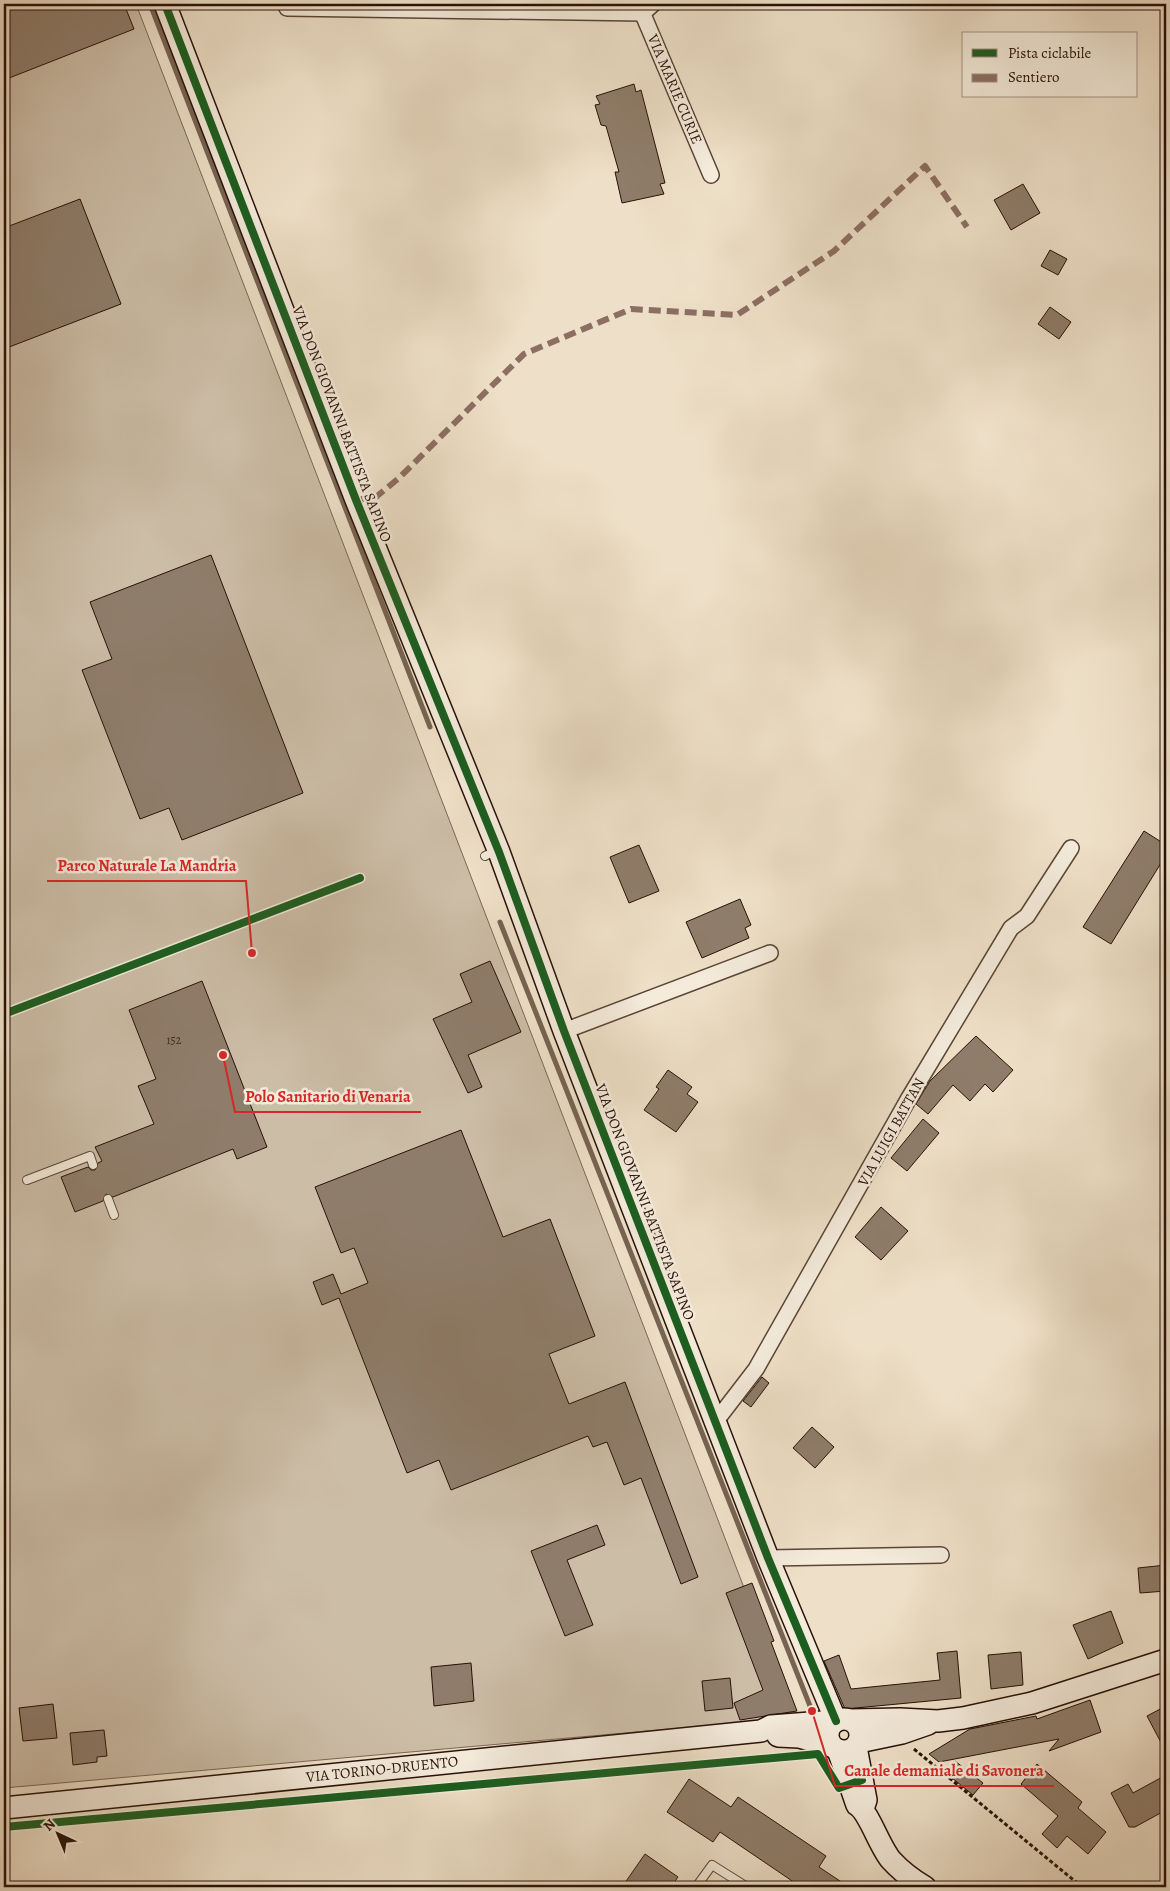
<svg xmlns="http://www.w3.org/2000/svg" width="1170" height="1891" font-family="Alegreya,serif">
<style>
.green{fill:#ccbda7;stroke:#7a6757}
.lines{fill:none;stroke-linecap:round;stroke-linejoin:round}
.stream{stroke:#776353;stroke-width:5}
.building{fill:#8f7d6b;stroke:#281107}
.lane-casing{stroke:#5a4537;stroke-width:10}
.street-casing{stroke:#5a4537;stroke-width:18}
.secondary-casing{stroke:#281107;stroke-width:24}
.path{stroke:#281107;stroke-width:3;stroke-dasharray:4 2.5;stroke-linecap:butt}
.lane{stroke:#f4ebdb;stroke-width:8}
.street{stroke:#f4ebdb;stroke-width:15}
.secondary{stroke:#f4ebdb;stroke-width:21}
.quiet{stroke:#8d6e63;stroke-width:6;stroke-dasharray:12 6;stroke-linecap:butt}
.cycleway-casing{stroke:#f4ebdb;stroke-width:11}
.cycleway{stroke:#1b5e20;stroke-width:8}
.labels{text-anchor:middle;stroke-width:5;stroke-linejoin:round;paint-order:stroke}
.number-label{font-size:12px;fill:#422c20}
.street-label{font-size:15px;fill:#281107;stroke:#f4ebdb}
.leader{fill:none;stroke:#d62828;stroke-width:2}
.callout-dot{fill:#d62828;stroke:#f4ebdb;stroke-width:2}
.callout-label{font-size:16px;text-anchor:middle;font-weight:bold;fill:#d62828;stroke:#f4ebdb;stroke-width:5;stroke-linejoin:round;paint-order:stroke}
</style>
<rect width="100%" height="100%" fill="#eee0c8"/>
<filter id="stains"><feTurbulence type="fractalNoise" baseFrequency=".004" numOctaves="4"/><feColorMatrix values="0 0 0 0 .2 0 0 0 0 .09 0 0 0 0 .02 0 0 0 .5 -.17"/></filter>
<radialGradient id="worn" r=".72"><stop offset=".6" stop-color="#630" stop-opacity="0"/><stop offset="1" stop-color="#630" stop-opacity=".3"/></radialGradient>
<path class="green" d="M4,4H136L794,1718L4,1788Z"/>
<g class="lines">
<g class="stream">
<path d="M150,4L430,727"/>
<path d="M500,922L812,1711"/>
</g>
</g>
<g class="building">
<path d="M10,4H124L134,29L4,80V6Z"/>
<path d="M634,84L636,92L641,90L665,183L660,184L664,194L622,203L615,172H619L606,126L601,125L595,105L600,104L596,96Z"/>
<path d="M1023,184L1040,213L1011,230L994,200Z"/>
<path d="M80,199L121,304L4,349V228Z"/>
<path d="M1050,250L1067,259L1058,275L1041,266Z"/>
<path d="M1050,307L1071,322L1059,339L1038,324Z"/>
<path d="M211,555L303,793L182,840L169,808L140,819L82,670L112,659L90,602Z"/>
<path d="M1144,831L1166,845V855L1111,944L1083,927Z"/>
<path d="M639,845L659,891L629,903L610,857Z"/>
<path d="M740,899L751,925L745,928L749,938L702,958L686,922Z"/>
<path d="M490,961L521,1032L468,1055L482,1087L468,1093L433,1019L472,1002L460,974Z"/>
<path d="M202,981L267,1147L237,1159L233,1149L113,1197L106,1194L103,1201L75,1212L61,1177L88,1167L91,1170H95L98,1163L102,1161L95,1147L154,1124L138,1086L156,1079L129,1010Z"/>
<path d="M976,1036L1013,1070L993,1092L985,1084L970,1101L953,1085L928,1114L916,1104L930,1081Z"/>
<path d="M668,1070L692,1087L687,1094L698,1102L676,1132L644,1110L659,1089L656,1087Z"/>
<path d="M923,1119L939,1133L907,1171L891,1158Z"/>
<path d="M461,1130L503,1237L550,1219L595,1336L549,1354L569,1404L625,1382L698,1577L681,1584L641,1478L624,1485L607,1442L593,1447L588,1436L451,1490L439,1460L407,1473L339,1298L322,1305L313,1282L333,1274L341,1294L368,1283L354,1248L341,1253L315,1187Z"/>
<path d="M881,1207L908,1231L881,1260L855,1237Z"/>
<path d="M762,1377L769,1383L751,1407L743,1401Z"/>
<path d="M812,1427L834,1447L815,1468L793,1448Z"/>
<path d="M597,1525L605,1545L567,1560L593,1625L565,1636L531,1551Z"/>
<path d="M1166,1565V1591L1140,1593L1138,1568Z"/>
<path d="M752,1583L774,1641L771,1642L797,1711L740,1720L734,1703L763,1690L726,1593Z"/>
<path d="M1111,1611L1123,1643L1088,1659L1073,1625Z"/>
<path d="M957,1651L961,1698L845,1709L824,1661L839,1655L851,1689L940,1680L937,1653Z"/>
<path d="M1021,1652L1023,1685L991,1689L988,1655Z"/>
<path d="M471,1663L474,1701L434,1706L431,1667Z"/>
<path d="M730,1678L733,1708L705,1711L702,1681Z"/>
<path d="M1090,1700L1101,1732L1049,1751L1059,1739L939,1762L929,1754L970,1729L1036,1716L1037,1719Z"/>
<path d="M53,1704L57,1738L23,1741L19,1708Z"/>
<path d="M1166,1706V1752L1147,1716Z"/>
<path d="M104,1730L107,1756L97,1757V1762L73,1765L70,1733Z"/>
<path d="M955,1761L983,1783L973,1795L946,1773Z"/>
<path d="M1037,1764L1082,1802L1078,1808L1106,1832L1088,1854L1067,1836L1057,1848L1042,1834L1058,1816L1021,1784Z"/>
<path d="M1166,1775V1810L1135,1827H1129L1111,1793L1128,1784L1133,1793Z"/>
<path d="M689,1779L731,1807L738,1797L826,1856L819,1867L849,1887H801L720,1832L713,1842L667,1812Z"/>
<path d="M645,1854L678,1877L671,1887H622Z"/>
</g>
<g class="lines">
<g class="lane-casing">
<g id="lane">
<path d="M485,856L487,855"/>
<path d="M27,1180L90,1156L93,1165"/>
<path d="M108,1199L114,1215"/>
<path d="M696,1887L712,1865L747,1887"/>
</g>
</g>
<g class="street-casing">
<g id="street">
<path d="M639,5L711,175"/>
<path d="M287,8L643,13L653,4"/>
<path d="M564,1031L770,953"/>
<path d="M716,1421L756,1369L909,1098L1011,928L1027,916L1071,848"/>
<path d="M768,1558L941,1555"/>
</g>
</g>
<g class="secondary-casing">
<g id="secondary">
<path d="M165,4L356,500L499,852L564,1031L768,1558L836,1721"/>
<circle cx="844" cy="1735" r="16"/>
<path d="M851,1720L900,1719L938,1721L963,1718L1032,1703L1166,1660"/>
<path d="M778,1736L799,1737L831,1746"/>
<path d="M859,1742L902,1733L928,1724"/>
<path d="M856,1747L866,1800L864,1806"/>
<path d="M838,1750L857,1805C869,1812 879,1846 891,1860C901,1871 913,1880 925,1887"/>
<path d="M4,1808L761,1731L771,1726L836,1721"/>
</g>
</g>
<g class="path">
<path d="M914,1749L1082,1887"/>
<path d="M209,1808L785,1757"/>
</g>
<use href="#lane" class="lane"/>
<use href="#street" class="street"/>
<use href="#secondary" class="secondary"/>
<path class="quiet" d="M356,500L376,497L399,478L524,354L631,309L737,315L834,251L925,166L967,227"/>
<g class="cycleway-casing">
<g id="cycleway">
<path d="M165,4L356,500L499,852L564,1031L768,1558L836,1721"/>
<path d="M4,1014L360,878"/>
<path d="M4,1827L818,1754L839,1788L862,1780"/>
</g>
</g>
<use href="#cycleway" class="cycleway"/>
</g>
<g class="labels">
<g class="number-label">
<text x="174" y="1044">152</text>
</g>
<g class="street-label">
<text transform="translate(675 89) rotate(67)" y="5">VIA MARIE CURIE</text>
<text transform="translate(342 424) rotate(69)" y="5">VIA DON GIOVANNI BATTISTA SAPINO</text>
<text transform="translate(891 1132) rotate(-61)" y="5">VIA LUIGI BATTAN</text>
<text transform="translate(645 1202) rotate(69)" y="5">VIA DON GIOVANNI BATTISTA SAPINO</text>
<text transform="translate(382 1769) rotate(-6)" y="5">VIA TORINO-DRUENTO</text>
</g>
</g>
<path class="leader" d="M252 953L246 881H47M223 1055L235 1112H421M812 1711L835 1786H1054"/>
<g class="callout-dot">
<circle cx="252" cy="953" r="5"/>
<circle cx="223" cy="1055" r="5"/>
<circle cx="812" cy="1711" r="5"/>
</g>
<g class="callout-label">
<text x="147" y="871">Parco Naturale La Mandria</text>
<text x="328" y="1102">Polo Sanitario di Venaria</text>
<text x="944" y="1776">Canale demaniale di Savonera</text>
</g>
<rect width="1170" height="1891" fill="none" stroke="#eee0c8" stroke-width="20"/>
<rect x="5" y="5" width="1160" height="1881" fill="none" stroke="#281107" stroke-width="2.5"/>
<rect x="10" y="10" width="1150" height="1871" fill="none" stroke="#281107"/>
<rect x="962" y="32" width="175" height="65" fill="#f4ebdb" stroke="#a29486"/>
<rect x="972" y="49" width="25" height="8" fill="#1b5e20" stroke="#a29486"/>
<text x="1008" y="58" font-size="15" fill="#281107">Pista ciclabile</text>
<rect x="972" y="74" width="25" height="8" fill="#8d6e63" stroke="#a29486"/>
<text x="1008" y="82" font-size="15" fill="#281107">Sentiero</text>
<g transform="translate(58 1834) rotate(316)" stroke="#f4ebdb" stroke-width="4" paint-order="stroke">
<path d="M0-4L9 19L0 12L-9 19Z" fill="#281107"/>
<text y="-8" font-size="14" font-weight="bold" text-anchor="middle" fill="#281107">N</text>
</g>
<rect width="100%" height="100%" filter="url(#stains)"/>
<rect width="100%" height="100%" fill="url(#worn)"/>
</svg>
